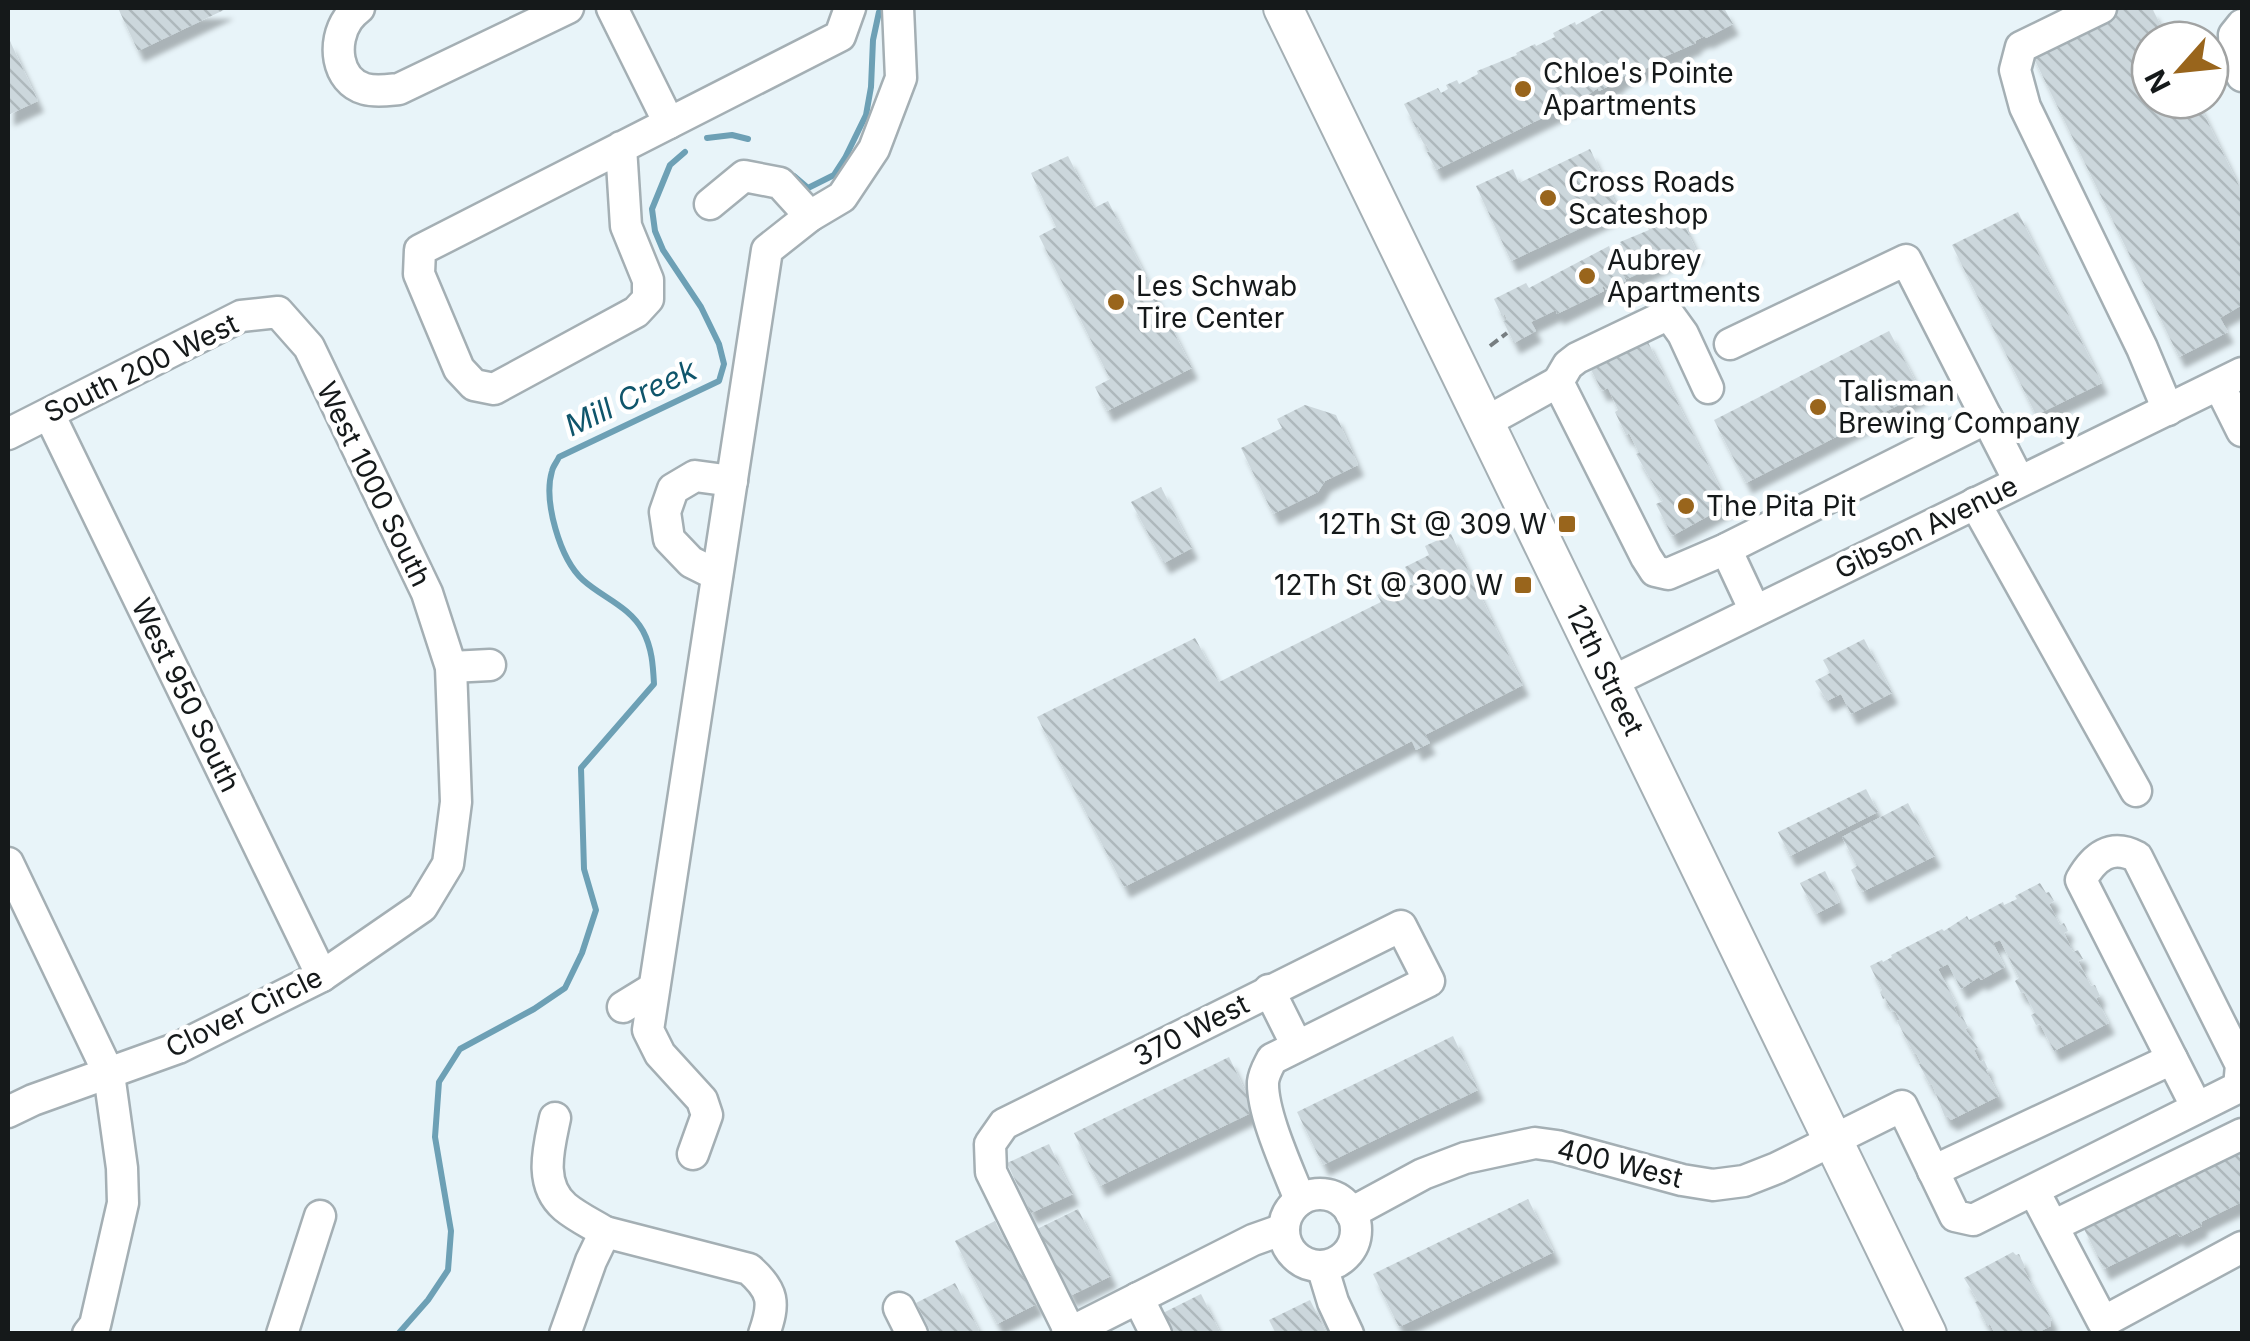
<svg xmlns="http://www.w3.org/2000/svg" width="2250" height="1341" font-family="Inter,sans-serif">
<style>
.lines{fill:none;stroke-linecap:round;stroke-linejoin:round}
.stream{stroke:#6da0b5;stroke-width:6}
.building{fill:url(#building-back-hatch);filter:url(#shadow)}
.minor-casing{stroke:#a4afb4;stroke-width:35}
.major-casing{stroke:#a4afb4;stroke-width:42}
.path{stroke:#777e81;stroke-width:4;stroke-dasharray:10 5;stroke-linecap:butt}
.minor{stroke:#fff;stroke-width:30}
.major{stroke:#fff;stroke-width:38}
.poi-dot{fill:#99651c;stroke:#fff;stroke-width:4}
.labels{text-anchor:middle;stroke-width:9;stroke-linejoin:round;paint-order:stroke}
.poi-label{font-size:28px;fill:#15191a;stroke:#fff;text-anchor:start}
.street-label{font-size:28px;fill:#15191a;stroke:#fff}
.water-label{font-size:30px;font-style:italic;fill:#0f556b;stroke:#fff}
</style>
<defs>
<pattern id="building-back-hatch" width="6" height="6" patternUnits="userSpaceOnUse" patternTransform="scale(2.5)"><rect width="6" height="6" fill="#ccd7dc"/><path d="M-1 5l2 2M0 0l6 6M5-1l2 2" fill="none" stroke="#aeb8bc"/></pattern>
<filter id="shadow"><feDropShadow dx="6" dy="11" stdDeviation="2.5" flood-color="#0004"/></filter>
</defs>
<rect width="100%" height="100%" fill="#e8f4f9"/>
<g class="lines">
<g class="stream">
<path d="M707,138L732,135L748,139"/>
<path d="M794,176L808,188L834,175L845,158L866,115L871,87L873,40L879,12"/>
<path d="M398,1334L428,1300L448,1270L451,1231L435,1137L439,1082L460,1049L534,1009L565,988L582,953L596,910L584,869L581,768L654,684C653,665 652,648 643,631C629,606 603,598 583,580C560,559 543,501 552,471C553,466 557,462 559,457L719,381L724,364L719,344L701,307L663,250L655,231L652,209L670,165L685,152"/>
</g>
</g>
<g class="building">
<path d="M118,8H228L138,51Z"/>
<path d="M1607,8H1724L1733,24L1706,38L1705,36L1695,41L1696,43L1657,60L1658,62L1639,72L1638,69L1618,79L1619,81L1599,91L1598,88L1580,100L1579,98L1570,102L1571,104L1436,170L1427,152L1430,151L1426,144H1424L1419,135L1421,134L1418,127L1416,128L1404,104L1438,88L1441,93L1448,89L1446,85L1457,80L1459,84L1478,74L1477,71L1517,55L1516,53L1535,44L1536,46L1555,37L1553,33L1575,22L1576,25Z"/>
<path d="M2117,8H2152L2168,40H2150V100H2197L2242,192V247L2239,249L2242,255V305L2220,318L2228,332L2179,357L2030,50Z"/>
<path d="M8,37L38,101L8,115Z"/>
<path d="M1590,149L1619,210L1511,261L1476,186L1513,169L1519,183Z"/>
<path d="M1068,156L1094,208L1108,201L1192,368L1107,411L1095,387L1110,379L1039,236L1056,227L1031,173Z"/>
<path d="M1678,211L1697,252L1679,261L1674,252L1671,254L1673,257L1627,279L1625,276L1624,277L1626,281L1606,290L1604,286L1602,287L1604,291L1557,314L1556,310L1531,322L1536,331L1514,343L1503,321L1507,320L1505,314L1502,316L1494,299L1526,283L1529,288L1609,246L1610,249L1621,244L1620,242L1649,230L1647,226Z"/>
<path d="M2018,212L2102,383L2036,415L1952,245Z"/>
<path d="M1889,331L1922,393L1746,483L1714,420Z"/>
<path d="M1646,338L1728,505L1672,536L1656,504L1663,501L1636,454L1639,453L1629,433L1626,435L1615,412L1618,410L1608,388L1602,391L1586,360Z"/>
<path d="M1305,405L1336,415L1358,465L1325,481L1318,492L1273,514L1241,448L1282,428L1277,419Z"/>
<path d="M1161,487L1192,548L1164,563L1131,502Z"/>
<path d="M1451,534L1523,685L1425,735L1430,743L1416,750L1412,741L1124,887L1037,717L1195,638L1219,682L1381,602L1377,595L1403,582L1406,587L1413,584L1405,567L1429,555L1425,546Z"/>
<path d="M1864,639L1892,693L1851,714L1841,694L1827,701L1815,681L1830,673L1823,660Z"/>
<path d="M1866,789L1878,812L1790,856L1778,832Z"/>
<path d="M1908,803L1935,856L1862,892L1851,870L1857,866L1842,837Z"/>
<path d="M1825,871L1840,902L1816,914L1800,883Z"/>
<path d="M2040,883L2046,893L2049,892L2054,901L2049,904L2060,925L2064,923L2068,931L2064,933L2073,952L2078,950L2083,959L2078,961L2091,986L2095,985L2100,996L2096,998L2109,1023L2054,1051L2040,1024L2036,1025L2031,1015L2035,1013L2024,992L2021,993L2015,981L2019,978L2000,940L1993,943L2005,967L1981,980L1979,977L1961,989L1948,964L1938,969L1957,1005L1954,1007L1959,1018L1962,1016L1968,1027L1965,1029L1978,1048L1974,1050L1980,1062L1984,1060L1988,1069L1986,1070L1999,1096L1951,1120L1948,1116L1945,1117L1932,1084L1930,1085L1919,1064L1921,1063L1916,1053L1914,1054L1897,1021L1900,1020L1895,1011L1892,1012L1885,998L1883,999L1880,992L1882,990L1870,966L1882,960L1883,962L1892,957L1891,955L1942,929L1944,931L1967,916L1969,920L2003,902L2004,905L2017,899L2015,896Z"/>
<path d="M1453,1036L1478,1090L1323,1165L1297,1112Z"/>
<path d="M1229,1057L1255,1111L1100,1186L1074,1133Z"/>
<path d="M1049,1144L1073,1194L1031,1213L1007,1163Z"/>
<path d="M2242,1148V1202L2201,1222L2202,1226L2180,1237L2177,1233L2104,1269L2083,1227Z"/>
<path d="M1528,1199L1554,1252L1399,1327L1373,1274Z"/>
<path d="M1078,1209L1111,1276L1070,1296L1037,1229Z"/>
<path d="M995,1221L1037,1304L997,1324L955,1241Z"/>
<path d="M2013,1252L2016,1255L2019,1254L2025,1267L2023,1268L2052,1320L2050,1321L2051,1326L2037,1333L2036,1331L2031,1334H1995L1990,1324L1987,1326L1975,1302L1978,1301L1964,1278Z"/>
<path d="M955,1283L979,1330L973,1334H932L916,1303Z"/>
<path d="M1201,1294L1221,1334H1173L1163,1313Z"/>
<path d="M1310,1300L1327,1334H1276L1269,1320Z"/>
</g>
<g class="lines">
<g class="minor-casing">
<g id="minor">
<path d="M359,8C355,11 351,15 348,19C332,42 336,81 365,89C376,92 388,90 399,89L568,8"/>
<path d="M612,8L669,123"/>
<path d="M2101,8L2021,47L2015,70L2025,107L2142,348L2168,410"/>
<path d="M2242,25L2234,35L2235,60L2242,76"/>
<path d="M621,147L626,226L648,280V299L636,312L494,389L474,385L459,369L419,274L420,250L840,36L850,8"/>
<path d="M710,204L744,176L780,183L810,216"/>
<path d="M1730,344L1906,260L2019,481"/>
<path d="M1558,382L1568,365L1577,358L1665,316H1670L1683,334L1708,388"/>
<path d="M2219,385L2242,431"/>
<path d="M49,414L322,976"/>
<path d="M1484,423L1558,382L1646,557L1655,571L1668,574L1726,549L1987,418"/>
<path d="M8,434L241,316L278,312L309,347L427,593L451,667L456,802L448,864L422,907L322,976L178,1048L33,1100L8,1112"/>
<path d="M1975,503L2136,791"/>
<path d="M1726,549L1755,611"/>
<path d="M717,575L691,562L669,539L665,512L673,489L695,476L732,481"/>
<path d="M451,667L490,665"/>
<path d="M1611,682L2242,373"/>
<path d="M8,863L109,1074L122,1168L123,1203L95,1325L88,1334"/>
<path d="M1269,990L1297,1046"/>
<path d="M623,1007L654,988"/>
<path d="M555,1118C549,1147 538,1184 565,1207C577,1217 592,1224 605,1232L591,1261L565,1334"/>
<path d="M693,1154L707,1115L702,1100L660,1054L648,1030L767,250L810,216L842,197L874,149L901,78L898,8"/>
<path d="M1933,1171L2172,1059"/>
<path d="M2034,1191L2103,1322L2242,1247"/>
<circle cx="1320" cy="1230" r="36"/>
<path d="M1351,1213L1423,1174L1465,1158L1535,1143L1557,1146L1682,1180L1713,1185L1744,1181L1777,1168L1902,1106L1955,1216L1973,1220L2239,1087L2241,1065L2137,857C2111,843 2094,857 2081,880L2197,1108"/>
<path d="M2053,1226L2242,1134"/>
<path d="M605,1232L749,1269C774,1291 775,1303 764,1334"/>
<path d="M1322,1266L1333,1302L1348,1334"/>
<path d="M1138,1298L1156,1334"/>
<path d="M899,1308L912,1334"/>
<path d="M1070,1332L991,1172L990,1144L1004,1124L1401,926L1429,981L1272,1059C1268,1067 1264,1073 1263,1082C1262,1114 1288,1169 1300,1200"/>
<path d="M282,1334L320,1216"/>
<path d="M1067,1334L1253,1240L1284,1229"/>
</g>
</g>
<g class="major-casing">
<path id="major" d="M1283,8L1927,1334"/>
</g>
<path class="path" d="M1490,346L1507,333"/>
<use href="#minor" class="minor"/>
<use href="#major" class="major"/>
</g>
<g class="poi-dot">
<circle cx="1523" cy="89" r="10"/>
<circle cx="1548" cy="198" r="10"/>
<circle cx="1587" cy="276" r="10"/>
<circle cx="1116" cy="302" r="10"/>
<circle cx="1818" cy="407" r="10"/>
<circle cx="1686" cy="506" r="10"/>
<rect x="1557" y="514" width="20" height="20" rx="5"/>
<rect x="1513" y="575" width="20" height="20" rx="5"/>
</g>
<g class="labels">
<g class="poi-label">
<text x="1543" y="83">Chloe's Pointe<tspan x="1543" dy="32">Apartments</tspan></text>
<text x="1568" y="192">Cross Roads<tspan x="1568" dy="32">Scateshop</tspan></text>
<text x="1607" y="270">Aubrey<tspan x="1607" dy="32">Apartments</tspan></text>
<text x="1136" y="296">Les Schwab<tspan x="1136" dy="32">Tire Center</tspan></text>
<text x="1838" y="401">Talisman<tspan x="1838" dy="32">Brewing Company</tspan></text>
<text x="1706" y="516">The Pita Pit</text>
<text x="1547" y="534" text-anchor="end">12Th St @ 309 W</text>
<text x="1503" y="595" text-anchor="end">12Th St @ 300 W</text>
</g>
<g class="street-label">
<text transform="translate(141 368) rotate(-26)" y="10">South 200 West</text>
<text transform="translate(374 484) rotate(64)" y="10">West 1000 South</text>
<text transform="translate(1926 527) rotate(-26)" y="10">Gibson Avenue</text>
<text transform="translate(1605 670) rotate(64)" y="10">12th Street</text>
<text transform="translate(186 695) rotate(64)" y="10">West 950 South</text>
<text transform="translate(244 1012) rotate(-26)" y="10">Clover Circle</text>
<text transform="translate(1191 1030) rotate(-27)" y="10">370 West</text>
<text transform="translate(1620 1163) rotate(14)" y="10">400 West</text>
</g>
<g class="water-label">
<text transform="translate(631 398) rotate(-25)" y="10">Mill Creek</text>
</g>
</g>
<rect width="2250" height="1341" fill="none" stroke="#15191a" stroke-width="20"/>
<g transform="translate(2180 70) rotate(243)"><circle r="48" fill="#ffffff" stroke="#a1a3a3" stroke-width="2.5"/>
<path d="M0-8L18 38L0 25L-18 38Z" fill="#99651c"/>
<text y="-15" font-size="28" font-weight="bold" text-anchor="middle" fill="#15191a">N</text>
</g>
</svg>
